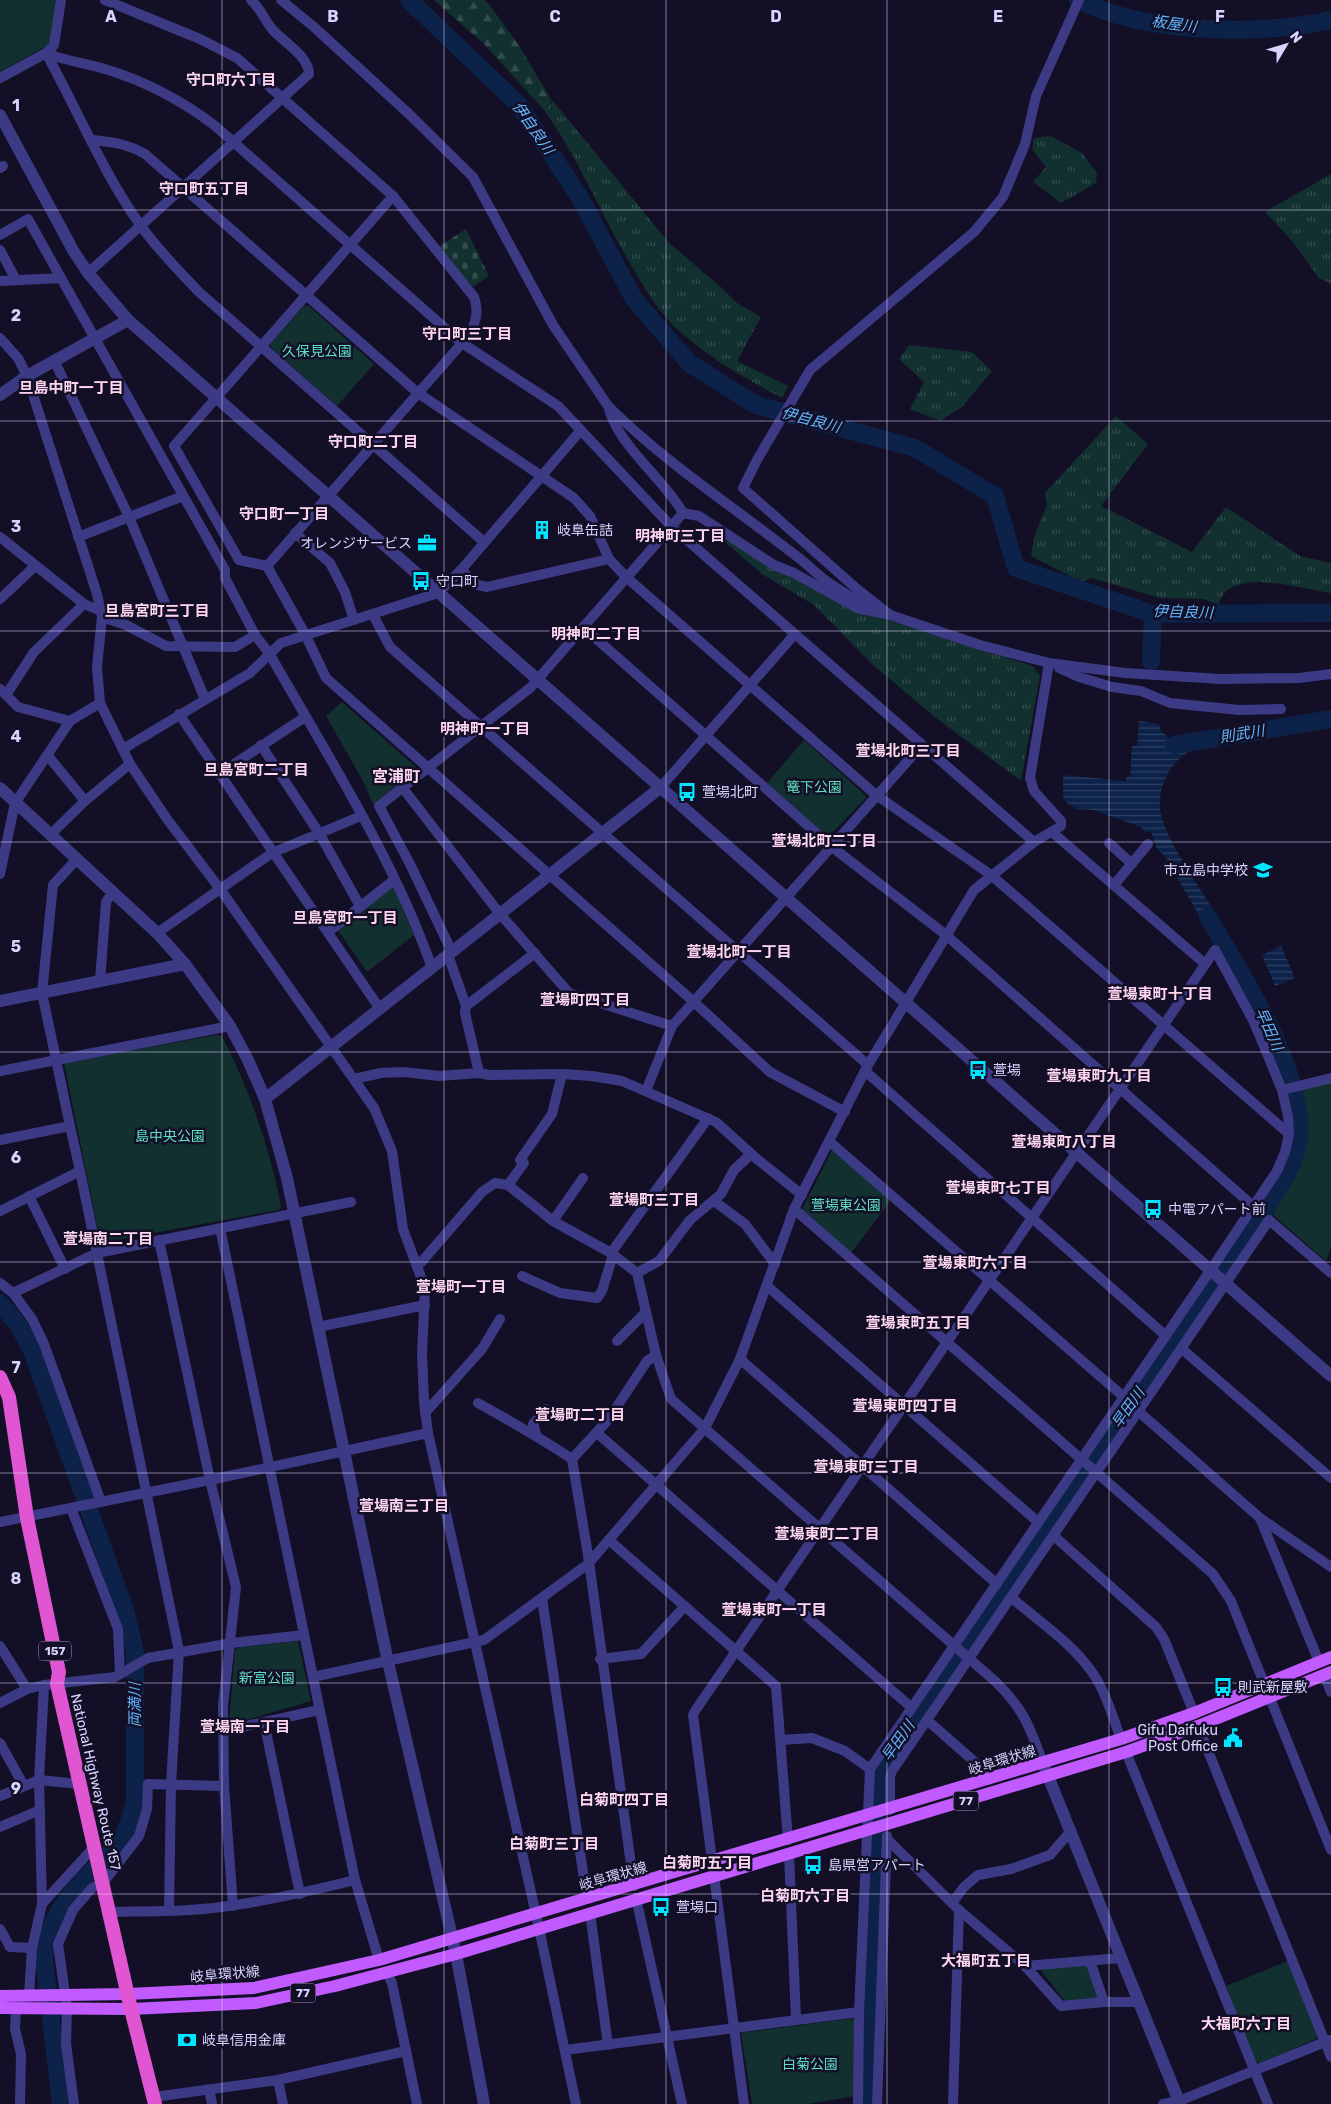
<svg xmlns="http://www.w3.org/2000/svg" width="1331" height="2104" font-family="Rubik,'Noto Sans JP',sans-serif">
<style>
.grass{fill:url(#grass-tufts)}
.forest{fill:url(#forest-firs)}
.cemetery{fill:url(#cemetery-stones)}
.park{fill:#12302f}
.water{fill:url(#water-rules)}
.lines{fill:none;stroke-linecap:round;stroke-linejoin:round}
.river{stroke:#0c2248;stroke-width:18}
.minor{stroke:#3d3a85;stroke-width:10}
.tertiary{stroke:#3d3a85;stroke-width:12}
.primary{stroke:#c25bff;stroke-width:12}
.trunk{stroke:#e055d1;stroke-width:14}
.grid{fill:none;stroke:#d9d4ff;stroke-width:1;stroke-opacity:0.55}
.labels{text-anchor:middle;stroke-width:5;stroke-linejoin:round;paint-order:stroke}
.shield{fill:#130f26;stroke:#9e99be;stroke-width:1}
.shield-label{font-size:12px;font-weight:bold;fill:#d9d4ff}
.park-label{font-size:14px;fill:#5fe0c0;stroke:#130f26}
.poi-label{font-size:14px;fill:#d9d4ff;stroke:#130f26;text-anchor:start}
.street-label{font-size:14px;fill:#d9d4ff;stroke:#130f26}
.water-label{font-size:15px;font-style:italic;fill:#62b6ff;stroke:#130f26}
.neighbourhood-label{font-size:15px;font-weight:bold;fill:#ffd6f0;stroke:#130f26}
.quarter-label{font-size:16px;font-weight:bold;fill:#ffd6f0;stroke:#130f26}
.grid-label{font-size:16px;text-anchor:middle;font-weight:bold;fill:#d9d4ff;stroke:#130f26;stroke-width:5;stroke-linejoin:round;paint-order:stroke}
</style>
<defs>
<pattern id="grass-tufts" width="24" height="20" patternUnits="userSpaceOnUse" patternTransform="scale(1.25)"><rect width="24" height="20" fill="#12302f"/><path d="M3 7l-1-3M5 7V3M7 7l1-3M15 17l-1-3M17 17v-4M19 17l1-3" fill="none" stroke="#344d4e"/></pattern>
<pattern id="forest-firs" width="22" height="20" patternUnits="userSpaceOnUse" patternTransform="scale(1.25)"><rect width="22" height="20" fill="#12302f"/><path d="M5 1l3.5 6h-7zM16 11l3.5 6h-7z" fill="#344d4e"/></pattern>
<pattern id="cemetery-stones" width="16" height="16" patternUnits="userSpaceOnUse" patternTransform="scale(1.25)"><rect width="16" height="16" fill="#12302f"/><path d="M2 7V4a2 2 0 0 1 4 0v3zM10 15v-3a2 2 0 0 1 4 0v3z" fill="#344d4e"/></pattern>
<pattern id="water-rules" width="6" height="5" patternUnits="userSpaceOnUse" patternTransform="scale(1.25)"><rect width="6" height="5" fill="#0c2248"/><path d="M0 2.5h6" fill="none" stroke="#2f4163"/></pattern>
</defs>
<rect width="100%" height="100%" fill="#130f26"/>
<g class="grass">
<path d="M553,101L669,243L722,288L737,303L761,317L737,361L788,386L782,398C743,377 710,359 677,329C660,313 647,292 635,272C603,219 580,160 544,110Z"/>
<path d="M1051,136L1082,153L1097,173L1096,183L1061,203L1033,182L1046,167L1032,149L1034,138Z"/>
<path d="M1331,174V284L1319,278L1292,241L1265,212Z"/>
<path d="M909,345L972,352L992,371L963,406L940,421L910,409L924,382L899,359Z"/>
<path d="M1116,416L1148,444L1101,506L1192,552L1226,507L1300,556L1331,563V593C1305,589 1249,572 1226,591C1223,594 1220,601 1218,605L1204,599L1160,598L1092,578L1075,584L1072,577L1031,556L1034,537L1047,505L1045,493Z"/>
<path d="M717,535L855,612L906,625L1033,666L1040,676L1021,781L936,718L873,665L814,605L762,574Z"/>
</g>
<path class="forest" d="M434,0H484L489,4L520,47L552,101L544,110L484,44Z"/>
<path class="cemetery" d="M466,229L489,276L473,287L438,247Z"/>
<g class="park">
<path d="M0,0H56L51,43L0,72Z"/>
<path d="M304,306H309L374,364L337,406L271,348L270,344Z"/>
<path d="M342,702L416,767V770L373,804L364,783L326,716Z"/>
<path d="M804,740L864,794L866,798L828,837L767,783Z"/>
<path d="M392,884L414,935L367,972L335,926Z"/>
<path d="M216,1035L222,1036C250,1091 269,1146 281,1206L279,1210L104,1242L100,1240L64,1063Z"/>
<path d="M1331,1082V1248L1326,1261L1271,1213C1302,1168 1312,1144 1299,1089Z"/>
<path d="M832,1150L891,1200L851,1253L802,1210Z"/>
<path d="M298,1641L311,1701L229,1725L235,1650L241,1647Z"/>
<path d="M1091,1961L1107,2003L1067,2004L1039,1968Z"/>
<path d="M1288,1961L1317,2035L1316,2039L1260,2063L1255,2061L1226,1986Z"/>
<path d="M856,2018L855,2096L807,2104H752L741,2033Z"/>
</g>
<g class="water">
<path d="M1139,721L1159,724L1161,731L1170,739L1195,737L1198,747C1172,757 1155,787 1161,815C1169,847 1208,900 1227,931L1215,943L1166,858L1156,847L1151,831L1146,833L1141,827L1093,810L1077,809L1068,804L1063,797V775L1126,781V777H1130L1132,746H1137Z"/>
<path d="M1281,946L1295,978L1275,986L1262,955Z"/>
</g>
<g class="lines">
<g class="river">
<path d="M409,0L519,105L579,196L634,299L689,363L756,405L915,448L995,496L1016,568L1153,614L1331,613"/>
<path d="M1078,0C1147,34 1257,36 1331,20"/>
<path d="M1151,661L1153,614"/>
<path d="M1174,745L1331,719"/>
<path d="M0,1303L19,1326L32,1351L126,1613L135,1652V1802C132,1814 128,1826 122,1838C115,1850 103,1860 93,1870C67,1895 47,1921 44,1959L61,2104"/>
<path d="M865,2104L877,1771L1260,1217C1275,1194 1293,1171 1298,1143C1308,1075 1242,975 1208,917"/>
</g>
<g class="minor">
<path d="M105,0L200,39L237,58L393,196L474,297C479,311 476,321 470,334L267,566L305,634L326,678L694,1002L770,1072L845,1112"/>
<path d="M281,0L314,27L409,114L473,177L553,325L608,406C619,448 662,476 683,513"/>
<path d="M46,53C65,61 85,63 105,69C145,81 181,100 214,125L462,343L558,406L672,527L1034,842"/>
<path d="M46,53C77,109 104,175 141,226C158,250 179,271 199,292L484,542"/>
<path d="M0,78L46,53L54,45L61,0"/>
<path d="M93,140C112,142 128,144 145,154L418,393L574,498L590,516L609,559L626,577L876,795L991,875L1289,1134"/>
<path d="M0,168L3,166"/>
<path d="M0,235L28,219L61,278"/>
<path d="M0,250L16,280"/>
<path d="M88,273L309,74C309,56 282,41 272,29C264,19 260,8 251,0"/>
<path d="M0,281L61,278L225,570V578L255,635L269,653C326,753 394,859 432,968"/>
<path d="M0,338L18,358L27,376L97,594L102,617L97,667L100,703L130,764L167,819L220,889L374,1108L392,1151L403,1229L425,1288L422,1353L424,1402L428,1433L539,1928L576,2104"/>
<path d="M54,360L129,517L205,699"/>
<path d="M609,407C667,464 735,508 799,558C808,565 816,573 825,580C839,591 855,598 869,609"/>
<path d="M295,533L330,563L345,592L354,620"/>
<path d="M0,537L84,604L101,611"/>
<path d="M78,537L183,496"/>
<path d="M267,566L239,560L174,446L393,196"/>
<path d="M461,570L478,585L487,587L609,559"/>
<path d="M0,599L35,566"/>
<path d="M373,615L390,647L868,1065"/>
<path d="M890,615L857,589L743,488L757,460L810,370L974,232L1003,197L1025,144L1036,96L1079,0"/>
<path d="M102,617L126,625L166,646L235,647L255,635"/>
<path d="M583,627L832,847L946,935L1253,1206"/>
<path d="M1059,668L1079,677L1112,687L1141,691L1170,703L1239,710L1281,709"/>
<path d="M0,689L18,707L70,721"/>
<path d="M6,695L34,652L84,604"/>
<path d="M179,714L380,1009"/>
<path d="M261,745L319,833L360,906"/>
<path d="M123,749L250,673L281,643L438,593L461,570L581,430"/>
<path d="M48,756L85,801"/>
<path d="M219,774L305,717"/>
<path d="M402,787L500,914L569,993L672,1026"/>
<path d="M660,788L794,635"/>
<path d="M1052,832L1204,963"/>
<path d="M51,834L85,801L130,764"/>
<path d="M1109,843L1132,864"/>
<path d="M0,874L15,803L70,721L100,703"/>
<path d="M1114,885L1148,844"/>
<path d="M328,932L394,880"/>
<path d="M157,933L272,853L361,816"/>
<path d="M452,952L410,864L379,806L530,688L683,513L699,516L774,565L794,573L857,608L890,615L980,645L1049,663L1125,673L1221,679L1299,678L1331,674"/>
<path d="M448,955L466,1006L535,953"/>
<path d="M100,981L106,902L113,892"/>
<path d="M466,1006L465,1013L479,1073"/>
<path d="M0,1071L230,1026"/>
<path d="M865,1071L1166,1336"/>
<path d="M354,1079L381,1073L404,1072L439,1076L479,1073L489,1075L562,1074L592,1076L622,1081L716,1122L757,1159L802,1195"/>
<path d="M1282,1090L1331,1078"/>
<path d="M646,1091L672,1026L921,746"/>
<path d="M0,1140L70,1126L42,993L53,885L77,859"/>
<path d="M830,1142L1125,1398"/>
<path d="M80,1171L179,1651L171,1784L169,1911"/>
<path d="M508,1185L524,1163L520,1160L552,1114L562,1074"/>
<path d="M29,1196L65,1269"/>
<path d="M714,1201L745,1224L775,1264"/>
<path d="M794,1209L1213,1574L1231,1601L1331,1850"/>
<path d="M0,1211L80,1171L70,1126"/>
<path d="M553,1221L583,1178"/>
<path d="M220,1228L355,1880L379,1960"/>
<path d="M159,1240L210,1480L236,1587L223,1705L224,1786L233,1906"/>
<path d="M611,1253L708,1118"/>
<path d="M418,1266L482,1192L495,1183L508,1185L553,1221L611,1253L637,1273L656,1355L671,1399L996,1682C1025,1711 1029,1726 1043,1763"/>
<path d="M637,1273L659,1261L690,1220L721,1194L734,1170L751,1154"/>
<path d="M522,1276L560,1293L597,1298L602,1291L613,1255"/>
<path d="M0,1283L13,1293L97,1253L351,1202"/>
<path d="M767,1286L1038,1522"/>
<path d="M13,1293L32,1319L44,1344L101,1502"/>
<path d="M318,1327L425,1305"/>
<path d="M617,1341L646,1312"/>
<path d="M1182,1349L1331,1478"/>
<path d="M740,1359L997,1584"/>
<path d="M478,1403C510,1421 541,1438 572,1459"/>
<path d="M1138,1411L1260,1518L1331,1567"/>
<path d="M425,1413L482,1349L500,1319"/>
<path d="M597,1433L912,1708"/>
<path d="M536,1434L533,1424L546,1409"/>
<path d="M71,1508L118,1629L120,1674"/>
<path d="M1260,1518L1319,1662"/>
<path d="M0,1522L210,1480L428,1433"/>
<path d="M1054,1536L1156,1627L1164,1639L1194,1713"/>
<path d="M609,1540L776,1686L788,1840"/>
<path d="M542,1598L587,1899"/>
<path d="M1012,1598C1037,1620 1069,1641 1089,1668C1105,1688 1112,1716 1121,1739"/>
<path d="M0,1646L27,1689"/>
<path d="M600,1659L641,1654L685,1606"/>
<path d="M1324,1675L1331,1692"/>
<path d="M313,1677L484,1640L588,1564L705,1428L740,1359L794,1209L868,1065L974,890L1034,842L1061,826V821L1034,791L1030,778L1049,663"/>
<path d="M0,1703L27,1689L44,1685L115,1677L148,1658L232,1643L304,1635"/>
<path d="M927,1720L985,1771L989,1780"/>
<path d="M264,1722L300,1894"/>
<path d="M1198,1726L1331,2057"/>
<path d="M224,1731L319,1710"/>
<path d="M781,1740L812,1738L845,1751L870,1769"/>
<path d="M0,1743L24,1786"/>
<path d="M1126,1752L1268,2104"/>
<path d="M0,1796L39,1780L80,1784"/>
<path d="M890,1810V1777L892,1771L1269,1220L1331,1273"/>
<path d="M0,1827L40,1810"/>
<path d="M887,1839L959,1910L953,2104"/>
<path d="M789,1854L796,2019"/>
<path d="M634,1886L588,1555L572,1459L608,1420L647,1361L656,1355"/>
<path d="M636,1898L682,2104"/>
<path d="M952,1903L964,1887L978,1875L1011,1869L1050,1855L1070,1832"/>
<path d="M42,1904L39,1780L44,1685"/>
<path d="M959,1910L1025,1966L1121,1958"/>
<path d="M109,1912C151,1911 193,1912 235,1905C276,1899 315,1890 355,1880"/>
<path d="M590,1913L608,2045"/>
<path d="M0,1929L10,1947L32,1948"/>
<path d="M1090,1961L1104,2002H1138"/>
<path d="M1025,1966L1061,2006L1104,2002"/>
<path d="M387,1973L392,1983L417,2104"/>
<path d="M29,1996L32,1948L42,1904L94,1847"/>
<path d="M16,2008L15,2029L21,2054L20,2104"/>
<path d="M565,2050L859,2012"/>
<path d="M278,2080L283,2104"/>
<path d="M209,2089L212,2104"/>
<path d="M154,2097L278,2080L406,2051"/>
<path d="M74,2104L66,2044L67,2008L58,1944L73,1910L92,1888L103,1883L139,1836L147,1809L148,1784L224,1786"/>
<path d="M744,2104L693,1715L695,1711L1215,950L1254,1022L1282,1090L1288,1116L1289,1134L1285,1152L1277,1171L1214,1265L870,1769L859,2012L858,2104"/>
<path d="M877,2104L887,1836"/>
<path d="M1163,2104L1179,2101L1330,2040"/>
</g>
<g class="tertiary">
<path d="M0,115L74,252L88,273L128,320L1331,1376"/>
<path d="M0,395L27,376L128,320"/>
<path d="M0,788L157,933L185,964L230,1026L248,1060L265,1099L287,1178L388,1662L456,1954L484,2104"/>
<path d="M0,1001L185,964"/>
<path d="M265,1099L660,788"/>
<path d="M1044,1766L1180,2104"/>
</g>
<g class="primary">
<path d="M0,1996L128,1994L254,1988L379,1960L1121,1739L1194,1713L1331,1657"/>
<path d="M0,2008L131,2009L256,2003L335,1986L456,1954L1126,1752L1198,1726L1331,1672"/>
</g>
<path class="trunk" d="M0,1377L9,1397L27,1518L59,1672L57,1684L131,2009L155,2104"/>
</g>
<path class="grid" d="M222,0V2104M444,0V2104M666,0V2104M887,0V2104M1109,0V2104M0,210H1331M0,421H1331M0,631H1331M0,842H1331M0,1052H1331M0,1262H1331M0,1473H1331M0,1683H1331M0,1894H1331"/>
<defs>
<g id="building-bare" transform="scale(1.5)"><path d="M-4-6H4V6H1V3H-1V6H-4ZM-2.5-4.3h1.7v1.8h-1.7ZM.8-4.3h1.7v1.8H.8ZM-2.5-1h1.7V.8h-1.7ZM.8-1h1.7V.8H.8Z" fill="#00e5ff" stroke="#130f26" stroke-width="2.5" paint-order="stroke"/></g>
<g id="office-bare" transform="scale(1.5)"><path d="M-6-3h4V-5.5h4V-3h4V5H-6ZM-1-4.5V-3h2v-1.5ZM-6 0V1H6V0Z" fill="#00e5ff" stroke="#130f26" stroke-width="2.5" paint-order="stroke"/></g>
<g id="bus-bare" transform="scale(1.5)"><path d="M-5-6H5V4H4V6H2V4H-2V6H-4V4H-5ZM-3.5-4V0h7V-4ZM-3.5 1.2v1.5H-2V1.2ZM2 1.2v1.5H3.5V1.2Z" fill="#00e5ff" stroke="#130f26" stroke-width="2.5" paint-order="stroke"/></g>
<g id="school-bare" transform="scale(1.5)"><path d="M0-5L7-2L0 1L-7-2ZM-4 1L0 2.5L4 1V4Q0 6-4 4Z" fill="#00e5ff" stroke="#130f26" stroke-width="2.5" paint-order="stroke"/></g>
<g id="civic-bare" transform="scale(1.5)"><path d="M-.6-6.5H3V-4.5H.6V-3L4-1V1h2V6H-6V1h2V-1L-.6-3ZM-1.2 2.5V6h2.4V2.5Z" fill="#00e5ff" stroke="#130f26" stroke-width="2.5" paint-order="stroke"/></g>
<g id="bank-bare" transform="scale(1.5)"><path d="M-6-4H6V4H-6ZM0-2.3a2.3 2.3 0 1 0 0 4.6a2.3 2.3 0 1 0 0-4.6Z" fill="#00e5ff" stroke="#130f26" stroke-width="2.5" paint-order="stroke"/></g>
</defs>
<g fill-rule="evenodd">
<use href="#building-bare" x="542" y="530"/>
<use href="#office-bare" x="427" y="543"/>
<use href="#bus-bare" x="421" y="581"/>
<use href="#bus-bare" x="687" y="792"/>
<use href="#school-bare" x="1263" y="870"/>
<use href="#bus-bare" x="978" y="1070"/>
<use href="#bus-bare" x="1153" y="1209"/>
<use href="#bus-bare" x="1223" y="1687"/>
<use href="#civic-bare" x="1233" y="1738"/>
<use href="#bus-bare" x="813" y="1865"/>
<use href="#bus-bare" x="661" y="1907"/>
<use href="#bank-bare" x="187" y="2040"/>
</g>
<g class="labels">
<g class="shield">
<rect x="39" y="1641.5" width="32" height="19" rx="4"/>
<rect x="953.5" y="1791.5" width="25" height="19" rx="4"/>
<rect x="290.5" y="1983.5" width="25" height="19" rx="4"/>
</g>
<g class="shield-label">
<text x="55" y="1655">157</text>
<text x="966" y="1805">77</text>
<text x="303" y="1997">77</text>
</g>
<g class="park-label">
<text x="317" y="356">久保見公園</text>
<text x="814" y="792">篭下公園</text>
<text x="170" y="1141">島中央公園</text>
<text x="846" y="1210">萱場東公園</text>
<text x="267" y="1683">新富公園</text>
<text x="810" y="2069">白菊公園</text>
</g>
<g class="poi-label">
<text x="557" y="535">岐阜缶詰</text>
<text x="412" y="548" text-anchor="end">オレンジサービス</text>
<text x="436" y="586">守口町</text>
<text x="702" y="797">萱場北町</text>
<text x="1248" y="875" text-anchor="end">市立島中学校</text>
<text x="993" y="1075">萱場</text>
<text x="1168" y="1214">中電アパート前</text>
<text x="1238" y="1692">則武新屋敷</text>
<text x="1218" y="1735" text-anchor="end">Gifu Daifuku<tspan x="1218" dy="16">Post Office</tspan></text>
<text x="828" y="1870">島県営アパート</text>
<text x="676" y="1912">萱場口</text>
<text x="202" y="2045">岐阜信用金庫</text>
</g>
<g class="street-label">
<text transform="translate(1002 1760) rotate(-17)" y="5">岐阜環状線</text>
<text transform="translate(96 1782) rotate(77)" y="5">National Highway Route 157</text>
<text transform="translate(613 1876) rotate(-16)" y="5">岐阜環状線</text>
<text transform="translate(225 1974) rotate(-5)" y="5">岐阜環状線</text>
</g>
<g class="water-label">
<text transform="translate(1174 24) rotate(8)" y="5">板屋川</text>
<text transform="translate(533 128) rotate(55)" y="5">伊自良川</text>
<text transform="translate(811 420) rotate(15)" y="5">伊自良川</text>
<text transform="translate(1183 612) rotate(2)" y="5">伊自良川</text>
<text transform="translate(1242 734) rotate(-9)" y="5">則武川</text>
<text transform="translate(1269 1029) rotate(66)" y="5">早田川</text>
<text transform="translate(1128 1408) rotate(-55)" y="5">早田川</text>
<text transform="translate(135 1705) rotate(-90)" y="5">両満川</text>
<text transform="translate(898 1741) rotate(-55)" y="5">早田川</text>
</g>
<g class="neighbourhood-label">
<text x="231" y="85">守口町六丁目</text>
<text x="204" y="194">守口町五丁目</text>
<text x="467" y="339">守口町三丁目</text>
<text x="71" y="393">旦島中町一丁目</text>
<text x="373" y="447">守口町二丁目</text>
<text x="284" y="519">守口町一丁目</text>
<text x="680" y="541">明神町三丁目</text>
<text x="157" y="616">旦島宮町三丁目</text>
<text x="596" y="639">明神町二丁目</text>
<text x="485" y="734">明神町一丁目</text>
<text x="908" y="756">萱場北町三丁目</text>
<text x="256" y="775">旦島宮町二丁目</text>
<text x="824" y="846">萱場北町二丁目</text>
<text x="345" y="923">旦島宮町一丁目</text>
<text x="739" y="957">萱場北町一丁目</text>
<text x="1160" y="999">萱場東町十丁目</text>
<text x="585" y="1005">萱場町四丁目</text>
<text x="1099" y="1081">萱場東町九丁目</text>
<text x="1064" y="1147">萱場東町八丁目</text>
<text x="998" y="1193">萱場東町七丁目</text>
<text x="654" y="1205">萱場町三丁目</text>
<text x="108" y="1244">萱場南二丁目</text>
<text x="975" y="1268">萱場東町六丁目</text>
<text x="461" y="1292">萱場町一丁目</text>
<text x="918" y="1328">萱場東町五丁目</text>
<text x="905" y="1411">萱場東町四丁目</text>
<text x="580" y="1420">萱場町二丁目</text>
<text x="866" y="1472">萱場東町三丁目</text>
<text x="404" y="1511">萱場南三丁目</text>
<text x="827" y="1539">萱場東町二丁目</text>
<text x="774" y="1615">萱場東町一丁目</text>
<text x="245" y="1732">萱場南一丁目</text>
<text x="624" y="1805">白菊町四丁目</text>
<text x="554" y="1849">白菊町三丁目</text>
<text x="707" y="1868">白菊町五丁目</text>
<text x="805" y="1901">白菊町六丁目</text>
<text x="986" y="1966">大福町五丁目</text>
<text x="1246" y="2029">大福町六丁目</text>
</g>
<g class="quarter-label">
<text x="396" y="782">宮浦町</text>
</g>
</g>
<g class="grid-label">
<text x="111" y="22">A</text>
<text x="333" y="22">B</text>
<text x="555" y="22">C</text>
<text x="776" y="22">D</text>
<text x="998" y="22">E</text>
<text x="1220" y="22">F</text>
<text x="16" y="111">1</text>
<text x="16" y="321">2</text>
<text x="16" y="532">3</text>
<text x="16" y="742">4</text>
<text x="16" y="952">5</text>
<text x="16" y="1163">6</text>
<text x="16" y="1373">7</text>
<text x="16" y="1584">8</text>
<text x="16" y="1794">9</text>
</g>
<g transform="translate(1286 45) rotate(52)" stroke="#130f26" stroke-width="4" paint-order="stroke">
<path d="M0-4L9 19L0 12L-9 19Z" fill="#d9d4ff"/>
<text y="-8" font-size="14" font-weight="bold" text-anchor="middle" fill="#d9d4ff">N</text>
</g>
</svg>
